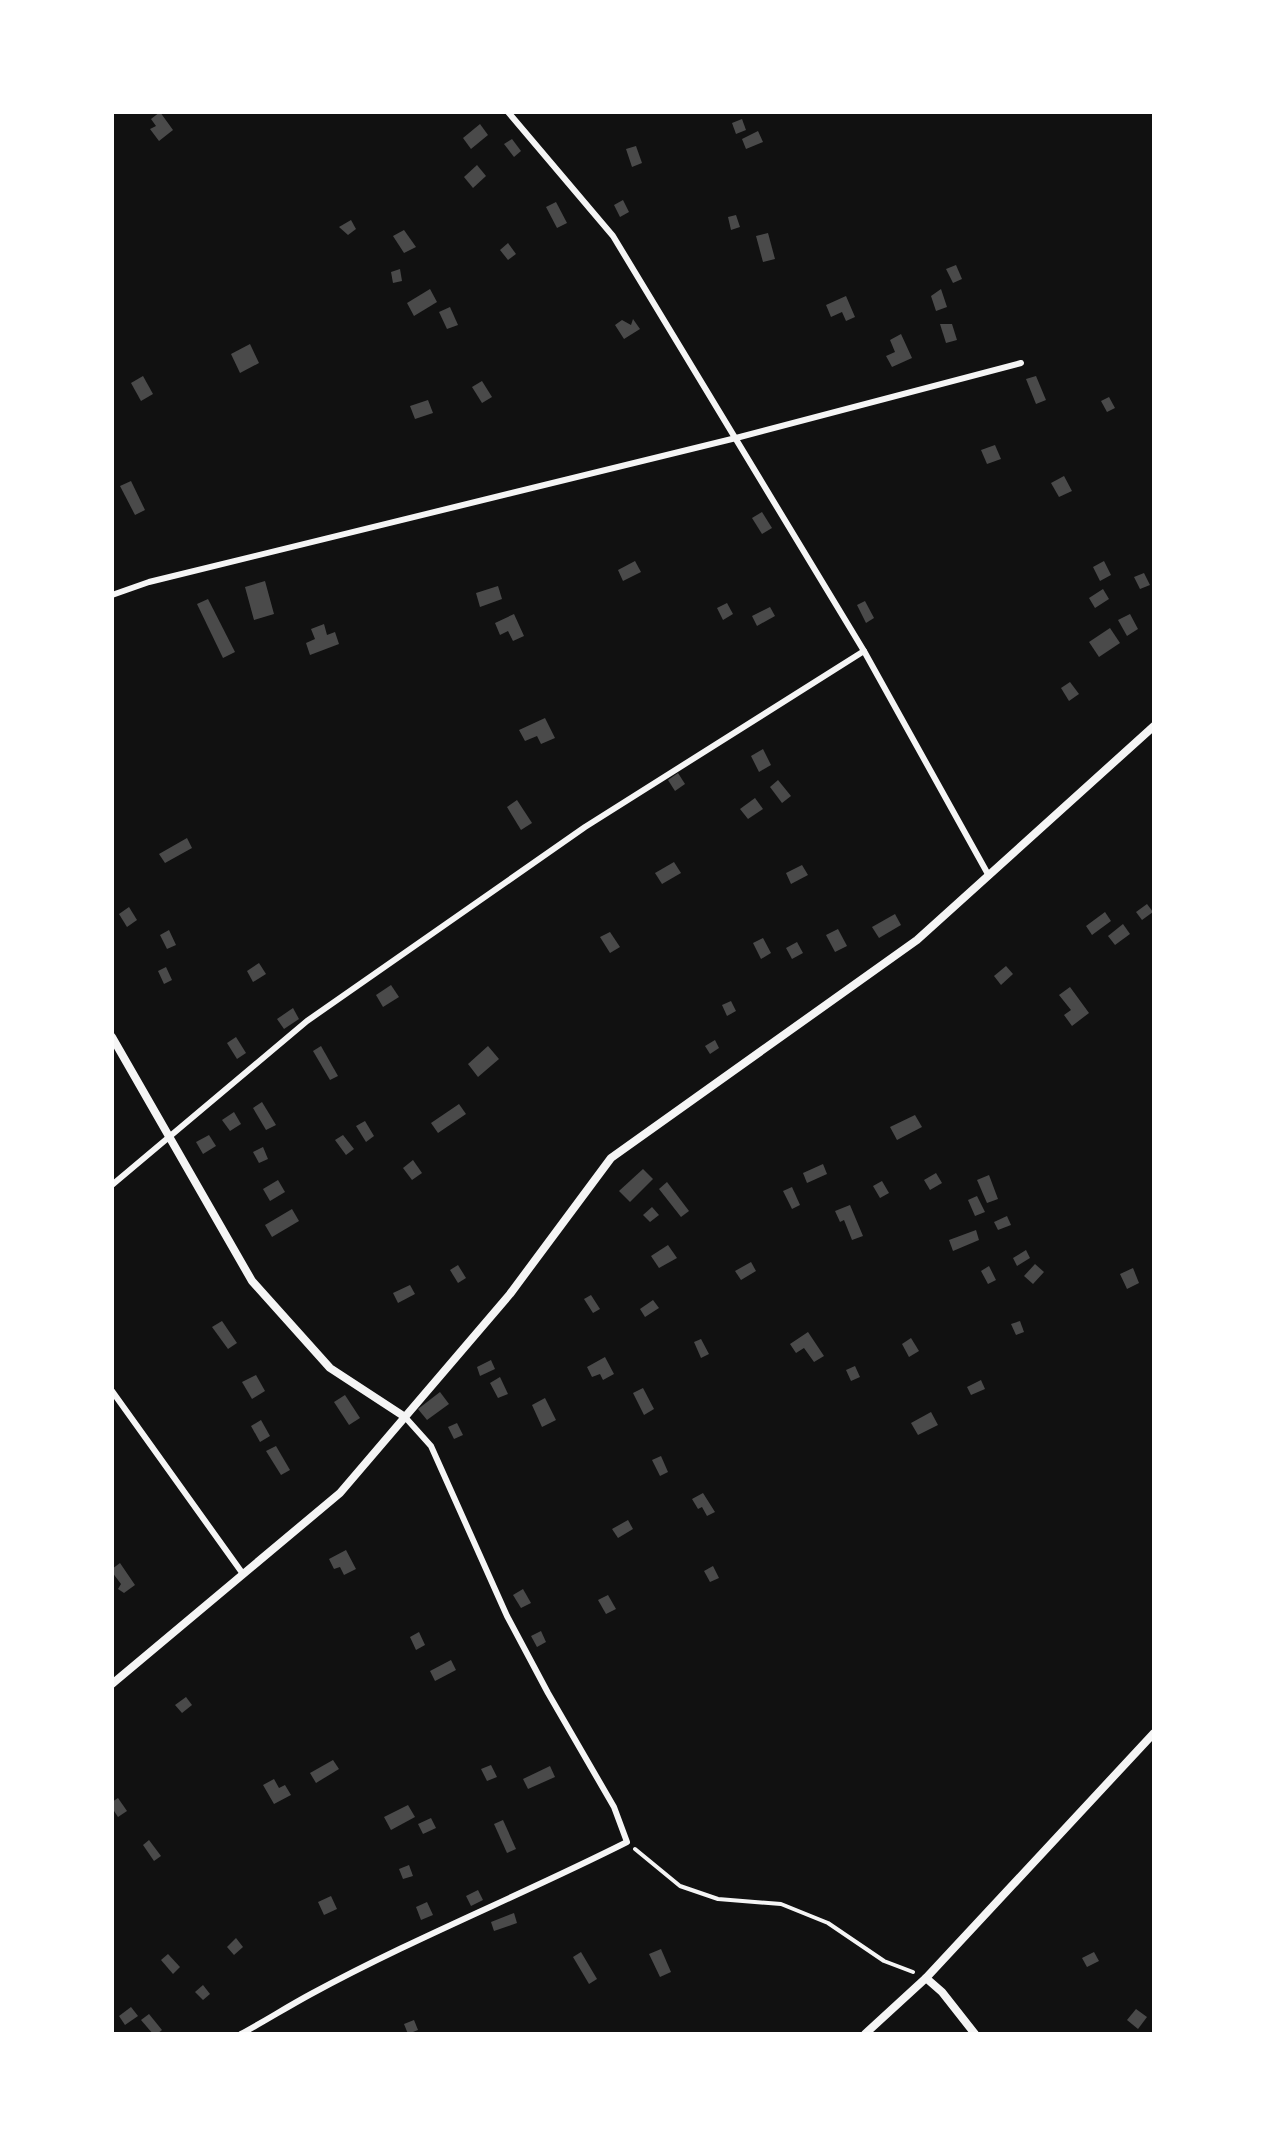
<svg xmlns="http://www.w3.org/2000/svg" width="1266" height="2146" font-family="'Varela Round',sans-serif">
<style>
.building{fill:#4a4a4a}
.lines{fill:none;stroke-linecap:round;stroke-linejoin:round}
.path{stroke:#f5f5f5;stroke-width:4}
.service{stroke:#f5f5f5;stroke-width:6}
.minor{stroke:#f5f5f5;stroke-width:8}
</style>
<rect width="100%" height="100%" fill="#111"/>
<g class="building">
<path d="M160,112L173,130L159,141L150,129L156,126L151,119Z"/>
<path d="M742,119L746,130L736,134L732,123Z"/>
<path d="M480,124L488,135L471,149L463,138Z"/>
<path d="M758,131L763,142L746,149L742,139Z"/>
<path d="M512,139L521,151L514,157L504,144Z"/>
<path d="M636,146L642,163L632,167L626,149Z"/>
<path d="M477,165L486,176L473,188L464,177Z"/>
<path d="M623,200L629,212L620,217L614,205Z"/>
<path d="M556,202L567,223L557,228L546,207Z"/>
<path d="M736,215L740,227L731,230L728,217Z"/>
<path d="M351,220L356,229L348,235L339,227Z"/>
<path d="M404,230L416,247L404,253L393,236Z"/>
<path d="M768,233L775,259L763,262L756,236Z"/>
<path d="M508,243L516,254L508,260L500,250Z"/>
<path d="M956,265L962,279L953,283L946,269Z"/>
<path d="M400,269L402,281L393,283L391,272Z"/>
<path d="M430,289L437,302L414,316L407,303Z"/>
<path d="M941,289L947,307L936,311L931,296Z"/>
<path d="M846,296L855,317L846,321L842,312L831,317L826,305Z"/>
<path d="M450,307L458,325L447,329L439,312Z"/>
<path d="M633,319L640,329L624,339L615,325L622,320L631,325Z"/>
<path d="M940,324H952L957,340L946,343Z"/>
<path d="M901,334L912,358L892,367L886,356L895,352L890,340Z"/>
<path d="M250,344L259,363L240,373L231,354Z"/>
<path d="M143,376L153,394L141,401L131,383Z"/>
<path d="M1036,376L1046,400L1036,404L1026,379Z"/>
<path d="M482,381L492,397L482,403L472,387Z"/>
<path d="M1109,397L1115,408L1107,412L1101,401Z"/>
<path d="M428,400L433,413L415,419L410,406Z"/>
<path d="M995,445L1001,459L987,464L981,450Z"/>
<path d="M1064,476L1072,491L1059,497L1051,483Z"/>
<path d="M131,481L145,510L135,515L120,486Z"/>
<path d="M762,512L772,528L762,534L752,518Z"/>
<path d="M635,561L641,572L623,581L618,570Z"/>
<path d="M1104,561L1111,575L1100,581L1093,567Z"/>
<path d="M1144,573L1150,585L1140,589L1134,577Z"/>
<path d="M265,581L274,614L254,620L245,587Z"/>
<path d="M498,586L502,599L480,607L476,593Z"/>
<path d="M1103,589L1109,599L1095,608L1089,598Z"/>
<path d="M208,599L235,652L223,658L197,604Z"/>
<path d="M865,601L874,618L866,623L857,605Z"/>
<path d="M727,603L733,614L723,620L717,608Z"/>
<path d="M770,607L775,616L757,626L752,616Z"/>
<path d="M514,614L524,636L513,641L508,631L500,635L495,623Z"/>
<path d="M1130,614L1138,629L1127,636L1118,620Z"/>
<path d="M324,624L327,635L335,632L339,644L310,655L306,643L315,639L311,629Z"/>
<path d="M1110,628L1120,643L1099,657L1089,642Z"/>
<path d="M1070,682L1079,694L1069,701L1061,688Z"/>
<path d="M545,718L555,738L541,744L537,736L525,741L519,730Z"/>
<path d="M763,749L771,765L759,772L751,756Z"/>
<path d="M678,773L685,784L675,791L668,780Z"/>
<path d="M778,780L791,796L782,803L770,787Z"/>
<path d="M755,798L763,809L748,819L740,809Z"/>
<path d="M517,800L532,823L521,830L507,807Z"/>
<path d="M187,838L192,848L165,863L159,854Z"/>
<path d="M674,862L681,873L662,884L655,873Z"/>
<path d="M802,865L808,875L791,884L786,873Z"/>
<path d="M1147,904L1153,912L1142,920L1136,912Z"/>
<path d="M129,907L137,920L127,927L119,914Z"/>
<path d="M1105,912L1111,921L1092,935L1086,926Z"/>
<path d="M895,914L901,925L879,938L872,927Z"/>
<path d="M1123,924L1130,934L1115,945L1108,936Z"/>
<path d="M838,929L847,946L835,952L826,935Z"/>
<path d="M169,930L176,945L167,949L160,935Z"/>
<path d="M610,932L620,947L610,953L600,937Z"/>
<path d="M763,938L771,953L761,959L753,943Z"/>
<path d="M797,942L803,953L792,959L786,948Z"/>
<path d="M259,963L266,974L253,982L247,971Z"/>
<path d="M1006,966L1013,974L1001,985L994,976Z"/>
<path d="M166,967L172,980L164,984L158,971Z"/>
<path d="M391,985L399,997L383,1007L376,995Z"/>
<path d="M1070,987L1089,1013L1072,1026L1064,1015L1071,1010L1059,995Z"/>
<path d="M731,1001L736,1011L727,1016L722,1005Z"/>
<path d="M293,1008L299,1019L284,1029L277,1019Z"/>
<path d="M236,1037L246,1053L237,1059L227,1043Z"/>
<path d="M715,1040L719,1048L710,1054L705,1046Z"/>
<path d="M321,1046L338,1076L330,1080L313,1051Z"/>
<path d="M488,1046L499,1059L478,1077L468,1064Z"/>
<path d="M262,1102L276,1125L266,1130L253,1108Z"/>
<path d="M459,1104L466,1114L438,1133L431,1123Z"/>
<path d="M234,1112L241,1124L230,1131L222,1120Z"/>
<path d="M915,1115L922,1127L897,1140L890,1127Z"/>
<path d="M365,1121L374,1136L366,1142L356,1126Z"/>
<path d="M209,1135L216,1146L203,1154L196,1142Z"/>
<path d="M343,1135L354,1149L346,1155L335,1140Z"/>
<path d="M263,1147L268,1159L259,1163L253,1152Z"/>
<path d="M413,1160L422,1173L412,1180L403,1168Z"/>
<path d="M823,1164L827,1174L807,1183L803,1173Z"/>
<path d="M643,1169L653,1179L630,1202L619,1191Z"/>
<path d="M936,1173L942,1183L930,1190L924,1180Z"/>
<path d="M989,1175L998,1199L987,1203L977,1180Z"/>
<path d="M278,1180L285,1192L270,1201L263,1189Z"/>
<path d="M882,1181L889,1193L880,1198L873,1186Z"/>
<path d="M667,1182L689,1211L681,1217L659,1189Z"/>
<path d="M792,1187L800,1205L792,1209L783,1191Z"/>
<path d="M977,1196L985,1212L975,1216L968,1200Z"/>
<path d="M850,1205L863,1236L852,1240L844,1220L840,1222L835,1211Z"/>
<path d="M652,1207L659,1215L650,1222L643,1215Z"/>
<path d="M292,1209L299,1221L272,1237L265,1225Z"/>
<path d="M1007,1216L1011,1225L998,1230L994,1222Z"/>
<path d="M976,1230L979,1240L953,1251L949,1240Z"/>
<path d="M668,1245L677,1258L659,1268L651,1256Z"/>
<path d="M1026,1250L1030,1258L1017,1266L1013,1258Z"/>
<path d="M751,1262L756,1271L741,1280L735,1271Z"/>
<path d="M1035,1264L1044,1272L1033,1284L1024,1276Z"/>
<path d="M458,1265L466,1278L458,1283L450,1270Z"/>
<path d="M989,1266L996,1280L988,1284L981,1271Z"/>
<path d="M1133,1268L1139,1283L1127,1289L1120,1274Z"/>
<path d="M410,1285L415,1294L398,1303L393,1293Z"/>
<path d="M591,1295L600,1309L593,1313L584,1299Z"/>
<path d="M653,1300L659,1308L645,1317L640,1309Z"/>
<path d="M222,1321L237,1343L228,1349L212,1327Z"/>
<path d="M1020,1321L1024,1332L1016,1335L1011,1324Z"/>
<path d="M808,1332L824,1356L814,1362L804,1348L796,1353L790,1344Z"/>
<path d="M911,1338L919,1351L909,1357L902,1344Z"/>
<path d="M701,1339L709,1354L701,1358L694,1342Z"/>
<path d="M605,1357L614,1374L603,1380L600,1374L592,1377L587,1367Z"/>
<path d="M491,1360L495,1369L480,1376L477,1367Z"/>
<path d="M855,1366L860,1377L851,1381L846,1370Z"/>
<path d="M256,1375L265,1391L252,1399L242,1382Z"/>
<path d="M500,1377L508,1394L498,1398L490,1383Z"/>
<path d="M981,1380L985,1389L971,1395L967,1387Z"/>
<path d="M643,1388L654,1409L644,1415L633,1393Z"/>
<path d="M440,1392L449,1404L427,1420L418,1409Z"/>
<path d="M345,1395L360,1418L349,1425L334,1402Z"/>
<path d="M545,1398L556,1420L542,1427L532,1405Z"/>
<path d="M931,1412L938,1425L918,1435L911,1423Z"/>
<path d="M261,1420L270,1436L260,1442L251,1426Z"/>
<path d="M457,1423L463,1435L454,1439L448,1427Z"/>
<path d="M276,1446L290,1470L281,1475L266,1451Z"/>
<path d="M661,1456L668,1472L660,1476L652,1460Z"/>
<path d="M703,1493L715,1512L707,1516L702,1507L698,1509L692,1499Z"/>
<path d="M628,1520L633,1529L618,1538L612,1529Z"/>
<path d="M346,1550L356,1569L344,1575L340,1567L334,1569L329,1559Z"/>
<path d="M120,1563L135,1585L124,1593L118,1589L121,1584L112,1572V1569Z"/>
<path d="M713,1566L719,1578L710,1582L704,1571Z"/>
<path d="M523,1589L531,1603L521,1608L513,1595Z"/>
<path d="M608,1595L616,1609L606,1614L598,1600Z"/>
<path d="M541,1631L546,1642L537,1647L531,1636Z"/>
<path d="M419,1632L425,1645L416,1650L410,1637Z"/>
<path d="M451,1660L456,1670L435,1681L430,1671Z"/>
<path d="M186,1697L192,1705L182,1713L175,1705Z"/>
<path d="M333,1760L339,1769L316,1783L310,1773Z"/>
<path d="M491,1765L497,1777L487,1781L481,1769Z"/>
<path d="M550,1766L555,1777L528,1789L523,1779Z"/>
<path d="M274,1779L279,1788L285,1785L291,1795L274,1804L263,1785Z"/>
<path d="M118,1798L127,1811L118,1817L112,1808V1802Z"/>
<path d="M408,1805L415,1817L391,1830L384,1817Z"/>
<path d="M431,1818L436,1828L423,1834L418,1824Z"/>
<path d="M503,1820L516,1849L507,1853L494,1824Z"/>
<path d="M149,1840L161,1856L154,1861L143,1845Z"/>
<path d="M409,1865L413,1876L403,1879L399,1869Z"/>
<path d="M478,1890L483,1900L471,1906L466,1896Z"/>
<path d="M331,1896L337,1909L324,1915L318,1902Z"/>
<path d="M427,1902L433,1915L421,1920L416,1907Z"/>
<path d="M514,1913L517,1923L494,1931L491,1922Z"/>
<path d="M236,1938L243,1947L234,1955L227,1947Z"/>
<path d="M661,1949L671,1972L660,1977L649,1954Z"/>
<path d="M581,1952L597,1979L589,1984L573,1957Z"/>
<path d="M1094,1952L1099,1961L1087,1967L1082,1958Z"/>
<path d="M168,1954L180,1967L173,1974L161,1960Z"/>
<path d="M203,1985L210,1994L203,2000L195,1992Z"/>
<path d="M131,2007L138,2016L125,2025L119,2016Z"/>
<path d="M1136,2009L1147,2017L1138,2029L1127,2020Z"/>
<path d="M149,2014L162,2030L157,2034H153L141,2020Z"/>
<path d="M414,2020L418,2030L408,2034L404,2024Z"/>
</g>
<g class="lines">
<path class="path" d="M635,1849L680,1886L718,1899L781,1904L828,1923L884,1961L913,1972"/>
<g class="service">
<path d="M508,112L613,236L864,651L989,876"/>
<path d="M112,595L149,582L736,438L1021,363"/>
<path d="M112,1185L307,1021L585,827L864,651"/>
<path d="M112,1391L243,1574"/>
<path d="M241,2034C265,2021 287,2007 311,1994C414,1938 522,1895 627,1842L614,1807L548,1693L507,1616L431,1446L405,1417"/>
</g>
<g class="minor">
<path d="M112,1037L252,1281L330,1368L405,1417"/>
<path d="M112,1684L340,1493L510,1294L611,1158L917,940L1154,726"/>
<path d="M926,1978L942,1992L975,2034"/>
<path d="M865,2034L926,1978L1154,1733"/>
</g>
</g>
<rect width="1266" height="2146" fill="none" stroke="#ffffff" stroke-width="228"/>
</svg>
